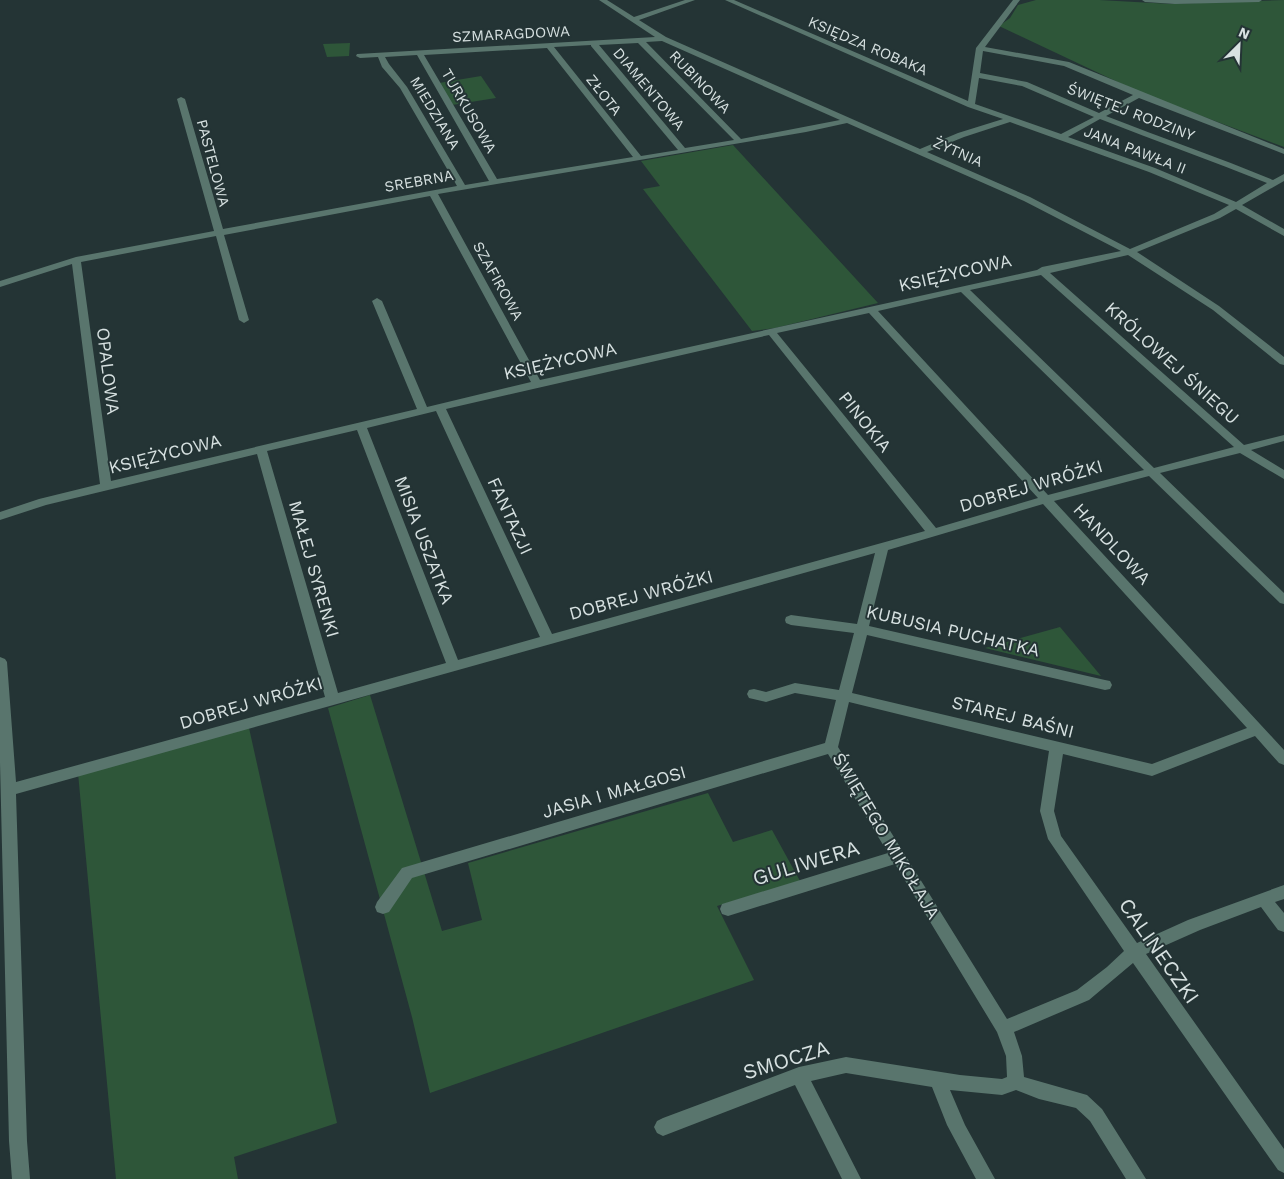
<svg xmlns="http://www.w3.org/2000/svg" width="1284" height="1179" font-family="'Work Sans',sans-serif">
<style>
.green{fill:#2e5639}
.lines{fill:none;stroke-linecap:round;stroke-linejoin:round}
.minor{fill:#59756d;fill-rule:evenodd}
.labels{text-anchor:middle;stroke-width:4;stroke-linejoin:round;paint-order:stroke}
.far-street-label{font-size:15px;fill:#d7e1e1;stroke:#243435}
.street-label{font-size:18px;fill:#d7e1e1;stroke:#243435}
.near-street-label{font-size:21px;fill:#d7e1e1;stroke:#243435}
</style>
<rect width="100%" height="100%" fill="#243435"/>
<g class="green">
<path d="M1036,0H1099L1171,4L1284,0V147L1141,93L999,26L1010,18L1018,5Z"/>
<path d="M350,43L349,56L327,57L323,44Z"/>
<path d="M481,76L496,98L452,105L439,83Z"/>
<path d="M733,145L878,303L775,328L752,331L643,189L660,186L641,161Z"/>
<path d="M1060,627L1101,676L985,648Z"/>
<path d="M370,695L442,931L482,920L468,863L708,793L733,842L772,830L800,881L717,906L754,980L430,1093L412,1017L328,708Z"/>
<path d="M249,728L337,1123L234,1157L238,1179H116L78,773Z"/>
</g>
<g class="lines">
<g class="minor">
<path d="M599,0H607L634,17L685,0H695L639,20L666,37L920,149L958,133L1003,119L968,107L725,0H734L968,101L976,48L1013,0H1020L985,47L1069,62L1284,149V154L1139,98L1106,116C1162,138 1218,157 1273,180L1284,174V181L1242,205L1284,229V236L1236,209L1220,218L1137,252L1219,306L1284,357V365L1280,364L1213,310L1128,255L1050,273L1244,445L1284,435V441L1251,450L1284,470V479L1240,453L1160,473L1284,593V604L1280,603L1149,476L1054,501L1284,750V765L1279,763L1255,736L1152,776L1063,754L1054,811L1061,836L1137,943L1188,920L1284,885V899L1275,902L1284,913V932L1278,930L1261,907L1200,930L1146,954L1284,1149V1173L1278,1170L1133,963L1089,1000L1014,1032L1022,1056L1024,1077L1087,1095L1102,1109L1146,1179H1126L1090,1121L1076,1108L1039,1099L1016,1090L1002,1095L950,1090L965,1125L995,1179H976L947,1125L932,1087L846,1073L811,1081L861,1179H842L795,1085L663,1136L657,1133L654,1127L657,1121L663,1118L799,1067L846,1057L960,1075L1002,1079L1007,1077L1006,1056L997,1032L895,864L728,916L722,914L720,909L722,904L888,853L828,754L412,878L389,912L383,914L377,912L375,907L377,902L402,868L825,743L836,700L795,693L766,702L749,698L747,694L749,690L754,689L766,692L795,683L839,690L854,633L791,625L786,623L785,620L786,617L791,615L857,624L875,553L16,794L27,1141L30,1179H12L9,1141L0,763V657L5,659L7,662L16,782L325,697L257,454L46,505L0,520V512L39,499L100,484L72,264L0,287V281L76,257L214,231L177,99L181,97L185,99L223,229L457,186L400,88L382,67L378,57L360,58L356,56L357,54L655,37ZM662,41L840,120L741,139L646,42ZM638,43L734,140L685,148L599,45ZM591,45V46L678,150L641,156L554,47ZM547,48L633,157L497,179L424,55ZM983,51L1064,66L1133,95L1099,113L1027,82L980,73ZM417,55L489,181L465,185L407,87L389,64L385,57ZM979,78L1022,86L1094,117L1061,134L975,104ZM1100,119C1156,141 1212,161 1267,183L1236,202L1155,168L1068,137ZM1010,122L1149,172L1229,205L1214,214L1130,249L1030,197L927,152L964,137ZM847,123L1024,201L1121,251L1042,267L1037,270L540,380L438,194L806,132ZM430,196L531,382L427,407L382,301L377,298L372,301L417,409L111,481L81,262L216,236L239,320L244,323L249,320L224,235ZM1041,275L1234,447L1154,468L970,290ZM961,292L1144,470L1048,495L878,311ZM869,313L1038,498L936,528L777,333ZM769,335L925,531L552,634L446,409ZM436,411L540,637L458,660L367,428ZM357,430L446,663L338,693L267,451ZM1043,504L1247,728L1152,764L852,693L867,635L1105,690L1110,689L1112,685L1110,681L1105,680L869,626L888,550ZM849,702L1049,751L1040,811L1048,839L1124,951L1107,967L1077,990L1007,1019L838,747Z"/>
<path d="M1142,0H1262L1259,2L1175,4L1145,2Z"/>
</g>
</g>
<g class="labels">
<g class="far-street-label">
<text transform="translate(511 34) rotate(-3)" y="5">SZMARAGDOWA</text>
<text transform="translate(868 46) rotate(23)" y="5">KSIĘDZA ROBAKA</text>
<text transform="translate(700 82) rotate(46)" y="5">RUBINOWA</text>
<text transform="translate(649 89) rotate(50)" y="5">DIAMENTOWA</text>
<text transform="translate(604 95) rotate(52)" y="5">ZŁOTA</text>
<text transform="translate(469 111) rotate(60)" y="5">TURKUSOWA</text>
<text transform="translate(1131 112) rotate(21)" y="5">ŚWIĘTEJ RODZINY</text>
<text transform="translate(435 113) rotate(59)" y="5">MIEDZIANA</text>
<text transform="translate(1135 150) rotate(21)" y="5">JANA PAWŁA II</text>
<text transform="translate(958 152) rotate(24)" y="5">ŻYTNIA</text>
<text transform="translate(213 163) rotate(75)" y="5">PASTELOWA</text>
<text transform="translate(419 181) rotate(-10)" y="5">SREBRNA</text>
<text transform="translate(498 281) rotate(61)" y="5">SZAFIROWA</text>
</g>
<g class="street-label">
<text transform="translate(955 273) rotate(-13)" y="6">KSIĘŻYCOWA</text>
<text transform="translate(560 361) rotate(-13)" y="6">KSIĘŻYCOWA</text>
<text transform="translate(1172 363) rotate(42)" y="6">KRÓLOWEJ ŚNIEGU</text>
<text transform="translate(108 371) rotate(83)" y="6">OPALOWA</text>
<text transform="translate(865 422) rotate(51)" y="6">PINOKIA</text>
<text transform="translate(165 454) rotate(-14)" y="6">KSIĘŻYCOWA</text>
<text transform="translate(1031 486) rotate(-16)" y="6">DOBREJ WRÓŻKI</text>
<text transform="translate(510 516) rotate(65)" y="6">FANTAZJI</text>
<text transform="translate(424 540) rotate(69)" y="6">MISIA USZATKA</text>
<text transform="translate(1112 544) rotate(47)" y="6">HANDLOWA</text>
<text transform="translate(314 569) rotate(74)" y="6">MAŁEJ SYRENKI</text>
<text transform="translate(641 595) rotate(-15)" y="6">DOBREJ WRÓŻKI</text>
<text transform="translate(953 631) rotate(13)" y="6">KUBUSIA PUCHATKA</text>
<text transform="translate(251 703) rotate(-16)" y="6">DOBREJ WRÓŻKI</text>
<text transform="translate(1013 717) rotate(14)" y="6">STAREJ BAŚNI</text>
<text transform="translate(614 792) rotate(-16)" y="6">JASIA I MAŁGOSI</text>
<text transform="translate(886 836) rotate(59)" y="6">ŚWIĘTEGO MIKOŁAJA</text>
</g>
<g class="near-street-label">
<text transform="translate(806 863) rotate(-17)" y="7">GULIWERA</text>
<text transform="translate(1159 951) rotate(55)" y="7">CALINECZKI</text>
<text transform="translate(786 1060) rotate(-17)" y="7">SMOCZA</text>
</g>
</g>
<g transform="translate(1239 45) rotate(24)" stroke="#243435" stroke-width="4" paint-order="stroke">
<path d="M0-4L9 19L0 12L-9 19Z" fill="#d7e1e1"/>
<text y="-8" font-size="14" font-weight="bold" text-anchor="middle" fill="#d7e1e1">N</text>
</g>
</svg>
